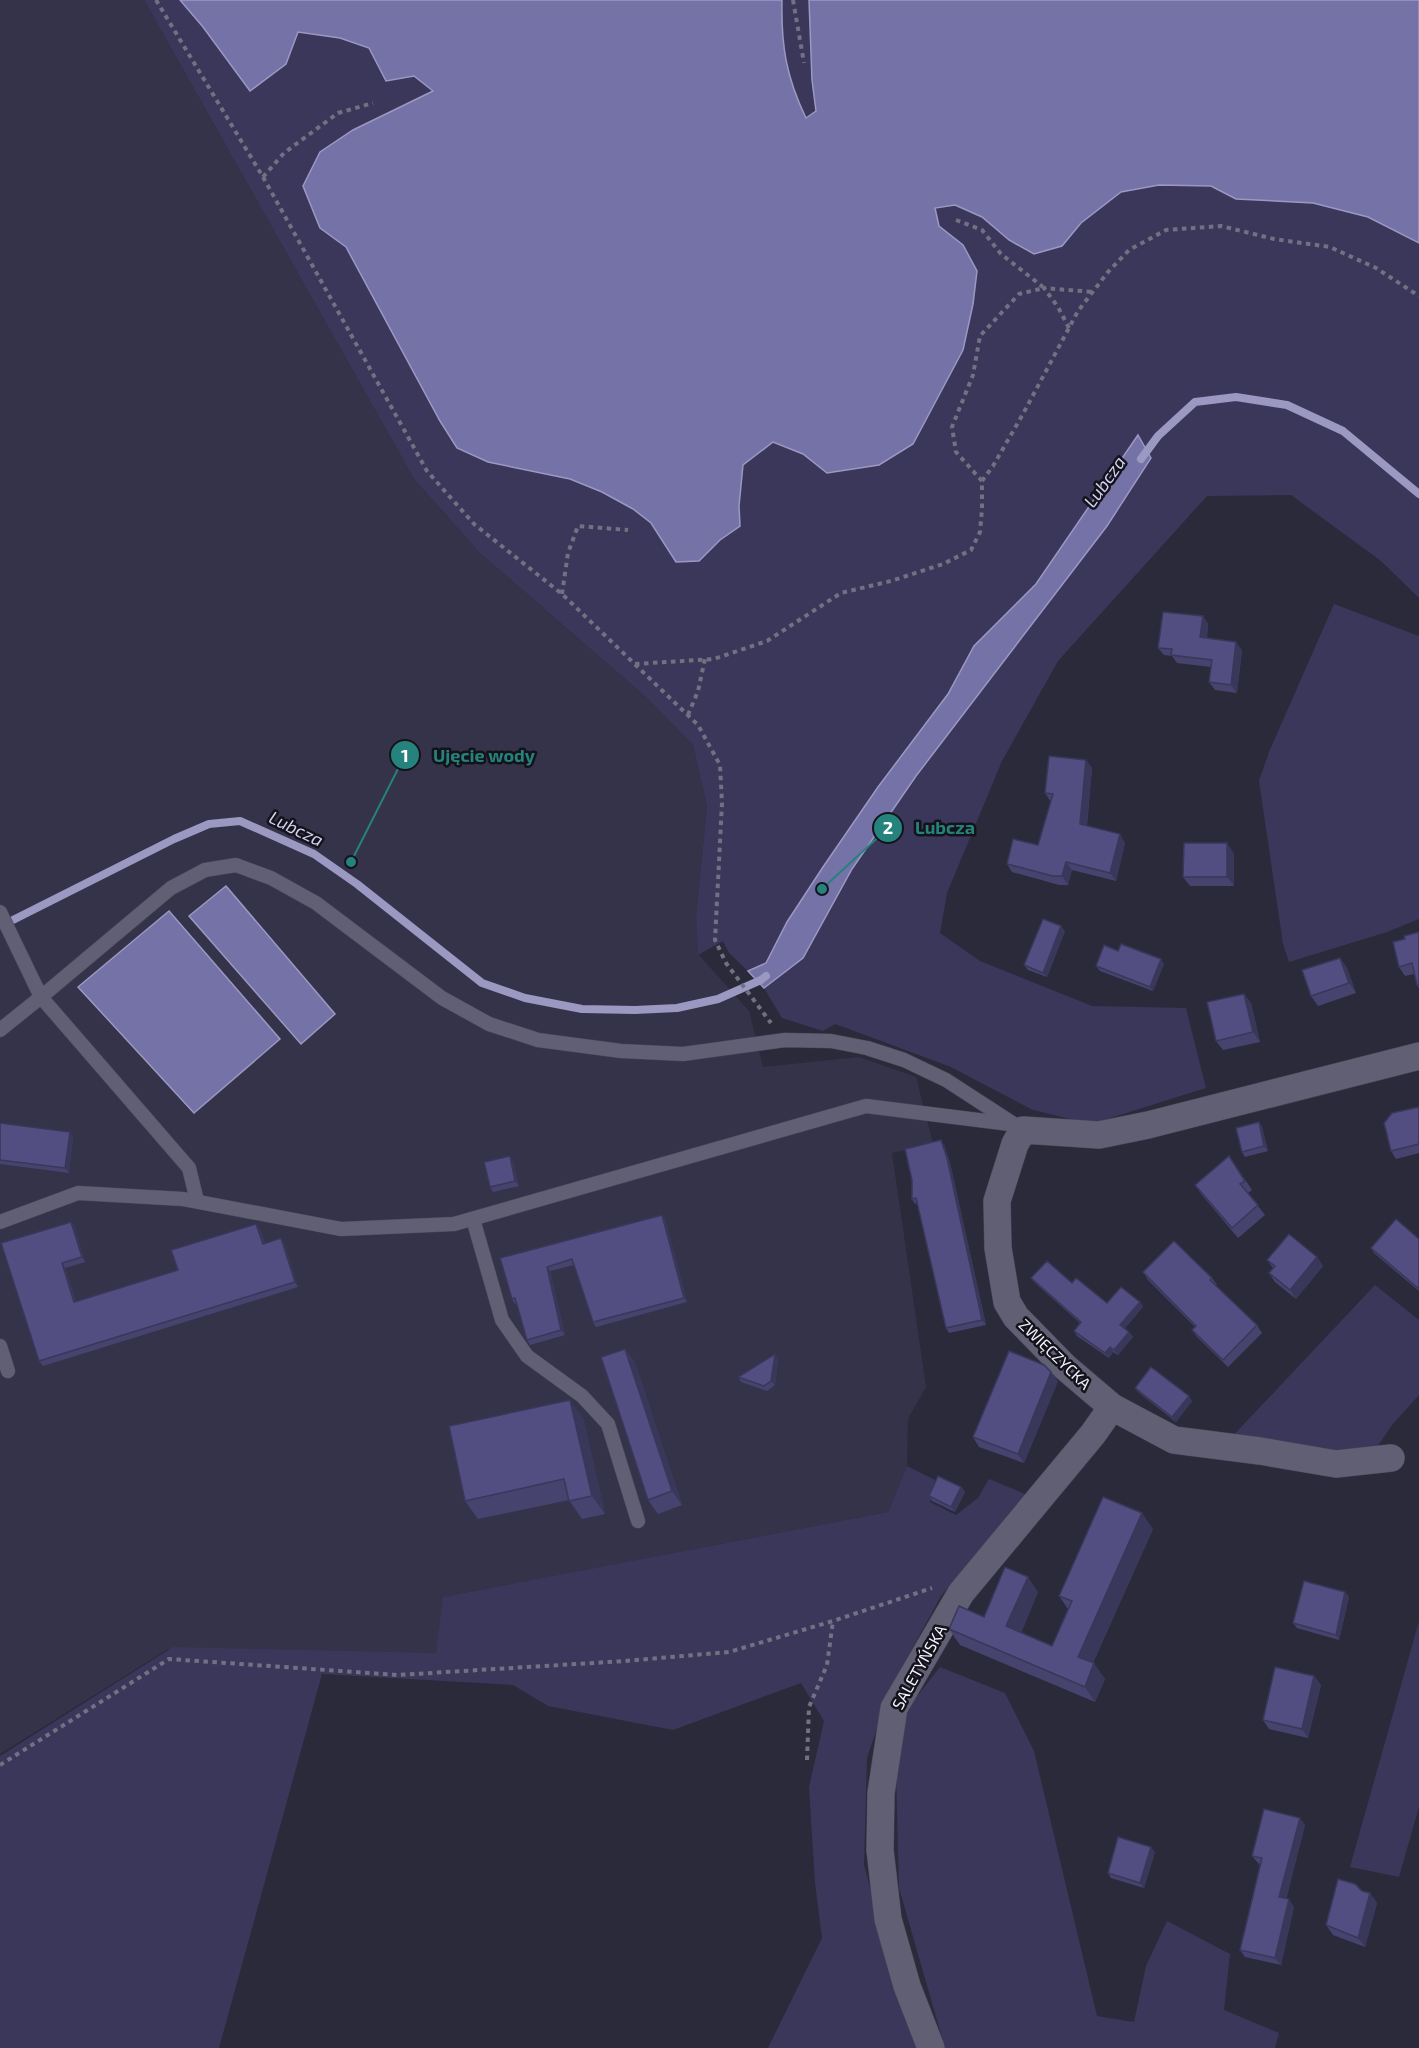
<svg xmlns="http://www.w3.org/2000/svg" width="1419" height="2048" font-family="'Exo 2',sans-serif">
<style>
.built{fill:#34334a}
.green{fill:#3a375b}
.water{fill:#7572a8;stroke:#9b99c2;stroke-width:1.5}
.lines{fill:none;stroke-linecap:round;stroke-linejoin:round}
.stream{stroke:#9b99c2;stroke-width:8}
.service-casing{stroke:#494857;stroke-width:15}
.minor-casing{stroke:#494857;stroke-width:28}
.path{stroke:#717181;stroke-width:4;stroke-dasharray:4.5 4.5;stroke-linecap:butt}
.service{stroke:#605f73;stroke-width:14}
.minor{stroke:#605f73;stroke-width:27}
.wall{fill:#47436f}
.shaded-wall{fill:#39375a}
.building{fill:#524e81;stroke:#39375a;stroke-width:1.5}
.labels{text-anchor:middle;stroke-width:5;stroke-linejoin:round;paint-order:stroke}
.street-label{font-size:16px;fill:#f3f3ff;stroke:#14131b}
.water-label{font-size:18px;font-style:italic;fill:#d1d1f1;stroke:#14131b}
.leader{fill:none;stroke:#26827c;stroke-width:2}
.callout-dot{fill:#26827c;stroke:#14131b;stroke-width:2}
.mark-label{font-size:18px;text-anchor:middle;font-weight:bold;fill:#fff}
.callout-label{font-size:18px;text-anchor:middle;font-weight:bold;fill:#26827c;stroke:#14131b;stroke-width:5;stroke-linejoin:round;paint-order:stroke}
</style>
<rect width="100%" height="100%" fill="#2a2a3b"/>
<path class="built" d="M0,0H144L414,479L480,553L647,698L693,745L707,806L696,917L698,954L749,1011L763,1067L859,1057L916,1077L933,1144L892,1153L926,1387L908,1419L907,1466L888,1512L444,1597L436,1653L168,1649L0,1754Z"/>
<g class="green">
<path d="M144,0H1419V598L1381,561L1291,495L1207,496L1058,661L1002,761L947,893L940,933L980,961L1092,1006L1186,1008L1206,1088L1091,1124L1033,1110L951,1067L849,1029L835,1024L823,1031L782,1018L764,988L803,958L852,869L916,776L1107,526L1151,458L1139,436L1036,584L974,646L948,694L878,787L823,867L787,922L766,963L748,971L729,953L723,941L698,955L696,917L707,806L693,745L647,698L480,553L414,479Z"/>
<path d="M1334,604L1419,636V919L1387,932L1289,962L1283,944L1259,781L1269,752Z"/>
<path d="M1375,1285L1419,1320V1395L1392,1425L1375,1450L1340,1453L1229,1440Z"/>
<path d="M907,1466L935,1480L930,1502L956,1515L978,1498L989,1479L1025,1494L941,1596L891,1687L867,1758L864,1865L888,1952L922,2048H768L822,1938L815,1883L809,1787L824,1721L801,1683L673,1730L548,1706L513,1685L322,1674L219,2048H0V1756L173,1647L436,1653L443,1597L888,1512Z"/>
<path d="M1419,1621V1807L1399,1877L1350,1867Z"/>
<path d="M940,1667L1005,1693L1034,1751L1097,2016L1134,2022L1146,1966L1167,1921L1230,1954L1224,2010L1279,2033L1275,2048H945L899,1888L896,1772L907,1709Z"/>
</g>
<g class="water">
<path d="M180,0H782C781,45 786,77 806,118L816,111L812,80L809,0H1419V243L1368,217L1313,203L1236,199L1211,186L1159,185L1121,192L1081,223L1062,246L1034,254L1009,240L982,217L955,205L935,208L939,226L963,245L977,271L973,304L963,350L913,444L879,465L827,473L803,454L773,442L743,465L739,506L740,526L720,540L699,561L676,562L651,523L633,509L602,492L570,479L488,462L457,448L440,421L346,247L320,228L303,186L320,152L353,130L433,91L414,76L386,81L369,48L340,38L298,32L286,64L250,91L203,27Z"/>
<path d="M1138,435L1151,458L1107,526L916,776L852,869L803,958L764,988L748,971L766,963L787,922L823,867L878,787L948,694L974,646L1036,584Z"/>
<path d="M226,886L335,1014L301,1044L189,916Z"/>
<path d="M169,911L280,1039L194,1113L78,987Z"/>
</g>
<g class="lines">
<g class="stream">
<path d="M1141,459L1158,436L1195,402L1236,397L1287,405L1343,431L1419,494"/>
<path d="M3,925L174,839L209,824L240,821L314,854L357,884L482,983L525,998L582,1009L635,1010L677,1008L718,999L761,980L766,976"/>
</g>
<g class="service-casing">
<g id="service">
<path d="M0,912L41,997L171,888L205,870L236,865L271,878L316,903L442,998L489,1024L538,1040L621,1051L683,1054L785,1040L831,1041L867,1048L904,1060L946,1080L1023,1130"/>
<path d="M0,1030L41,997L189,1168L197,1201"/>
<path d="M473,1219L502,1320L527,1356L582,1396L608,1424L638,1521"/>
<path d="M0,1222L78,1193L183,1199L341,1229L454,1224L866,1106L1010,1124"/>
<path d="M0,1346L8,1371"/>
</g>
</g>
<g class="minor-casing">
<g id="minor">
<path d="M1391,1458L1336,1464L1260,1451L1174,1440L1112,1407L1065,1367L1016,1317L1007,1302L998,1248L997,1201L1015,1144L1023,1130L1099,1135L1148,1125L1419,1056"/>
<path d="M931,2048L907,1986L888,1919L880,1850L881,1793L894,1708L961,1593L1093,1434L1112,1407"/>
</g>
</g>
<g class="path">
<path d="M156,0L263,177L427,471L474,524L562,594L698,725L720,765L722,803L715,940L726,963L771,1023"/>
<path d="M793,0L804,63"/>
<path d="M263,177L284,153L338,113L373,103"/>
<path d="M956,220L982,230L1001,254L1043,287"/>
<path d="M1069,328L1058,307L1044,288L1093,292"/>
<path d="M982,481L956,452L952,427L973,375L980,336L1019,294L1044,288"/>
<path d="M562,594L568,553L578,526L628,530"/>
<path d="M635,664L714,659L767,641L841,593L891,581L943,564L971,550L980,532L982,509V481L993,466L1023,414L1078,311L1108,272L1129,250L1166,230L1221,226L1274,239L1330,247L1376,268L1419,296"/>
<path d="M688,715L698,691L705,659"/>
<path d="M807,1760L809,1707L827,1665L833,1621"/>
<path d="M0,1765L169,1659L398,1675L625,1661L729,1652L833,1621L932,1588"/>
</g>
<use href="#service" class="service"/>
<use href="#minor" class="minor"/>
</g>
<g class="wall">
<path d="M1203,616L1208,624L1207,638L1242,650L1237,693L1215,690L1209,682L1211,667L1177,663L1172,656L1164,655L1158,648Z"/>
<path d="M1086,760L1092,768L1087,826L1125,843L1116,881L1072,870L1068,885H1059L1012,872L1007,864L1038,845L1051,802L1045,793Z"/>
<path d="M1234,853V886H1190L1183,877Z"/>
<path d="M1065,931L1047,977L1028,970L1024,965Z"/>
<path d="M1419,932V988L1417,985L1414,974L1405,976L1399,967L1405,939Z"/>
<path d="M1118,951L1164,964L1153,991L1100,971L1096,966Z"/>
<path d="M1340,958L1347,968L1356,993L1318,1006L1311,996Z"/>
<path d="M1251,1003L1260,1042L1223,1050L1216,1041Z"/>
<path d="M1419,1107V1153L1396,1159L1391,1151Z"/>
<path d="M1259,1122L1262,1127L1268,1151L1245,1157L1242,1152Z"/>
<path d="M0,1123L73,1136L69,1173L0,1164Z"/>
<path d="M944,1145L950,1163L986,1325L949,1333L946,1328L917,1203L915,1204L912,1199Z"/>
<path d="M510,1156L513,1161L519,1186L493,1192L490,1187Z"/>
<path d="M1236,1166L1252,1190L1248,1193L1265,1215L1238,1238L1202,1195L1195,1185Z"/>
<path d="M662,1215L665,1219L687,1302L596,1327L593,1322L574,1265L550,1271L565,1335L530,1345L527,1340L517,1303L515,1304L512,1299L500,1258Z"/>
<path d="M71,1222L74,1226L85,1262L65,1268L76,1302L178,1270L260,1229L265,1244L281,1238L284,1243L298,1287L43,1366L39,1361Z"/>
<path d="M1419,1239V1291L1374,1253L1371,1248Z"/>
<path d="M1317,1257L1323,1266L1296,1299L1275,1282L1269,1273L1273,1268L1267,1260Z"/>
<path d="M1143,1272L1212,1278L1217,1285L1216,1286L1257,1325L1262,1333L1228,1367L1197,1337L1192,1330L1195,1327L1148,1280Z"/>
<path d="M1031,1278L1072,1283L1107,1303L1140,1302L1143,1307L1125,1328L1129,1332L1133,1337L1118,1355L1113,1352L1109,1358L1077,1336L1074,1331L1080,1323L1035,1283Z"/>
<path d="M625,1349L635,1363L682,1505L658,1514L648,1500Z"/>
<path d="M775,1354L778,1359L775,1385L767,1391L741,1382L738,1377Z"/>
<path d="M1058,1381L1024,1463L979,1447L973,1437Z"/>
<path d="M1135,1388L1192,1401L1176,1422L1138,1392Z"/>
<path d="M583,1418L605,1514L582,1519L569,1500L478,1519L465,1501Z"/>
<path d="M961,1487L965,1492L955,1512L932,1501L929,1496Z"/>
<path d="M1153,1529L1093,1663L1105,1679L1095,1702L960,1645L949,1629L984,1617L1038,1592L1021,1633L1052,1646L1068,1609L1059,1596Z"/>
<path d="M1345,1592L1349,1597L1339,1640L1297,1628L1293,1623Z"/>
<path d="M1314,1676L1321,1685L1308,1738L1269,1729L1263,1720Z"/>
<path d="M1305,1825L1286,1899L1294,1907L1281,1965L1245,1957L1240,1950L1260,1864L1258,1863L1252,1856Z"/>
<path d="M1155,1852L1144,1888L1111,1878L1108,1873Z"/>
<path d="M1362,1891L1370,1893L1377,1903L1365,1947L1333,1935L1326,1925Z"/>
</g>
<g class="shaded-wall">
<path d="M1203,616L1208,624L1206,645L1200,637Z"/>
<path d="M1236,642L1242,650L1237,693L1231,685Z"/>
<path d="M1086,760L1092,768L1086,832L1080,824Z"/>
<path d="M1120,834L1125,843L1116,881L1110,873Z"/>
<path d="M1227,843L1234,853V886L1227,877Z"/>
<path d="M1066,862L1072,870L1068,885L1062,876Z"/>
<path d="M1061,926L1065,931L1047,977L1043,973Z"/>
<path d="M1340,958L1347,968L1356,993L1349,983Z"/>
<path d="M1161,959L1164,964L1153,991L1150,987Z"/>
<path d="M1244,994L1251,1003L1260,1042L1253,1032Z"/>
<path d="M1259,1122L1262,1127L1268,1151L1264,1146Z"/>
<path d="M70,1132L73,1136L69,1173L65,1168Z"/>
<path d="M941,1140L944,1145L950,1163L986,1325L982,1320Z"/>
<path d="M510,1156L513,1161L519,1186L515,1181Z"/>
<path d="M662,1215L665,1219L687,1302L684,1298Z"/>
<path d="M71,1222L74,1226L85,1262L82,1257Z"/>
<path d="M256,1224L260,1229L266,1249L263,1244Z"/>
<path d="M281,1238L284,1243L298,1287L295,1282Z"/>
<path d="M1317,1257L1323,1266L1296,1299L1290,1290Z"/>
<path d="M62,1263L65,1268L77,1307L74,1302Z"/>
<path d="M547,1267L550,1271L565,1335L561,1330Z"/>
<path d="M1140,1302L1143,1307L1123,1330L1120,1325Z"/>
<path d="M1129,1332L1133,1337L1118,1355L1114,1350Z"/>
<path d="M1110,1347L1113,1352L1109,1358L1105,1353Z"/>
<path d="M625,1349L635,1363L682,1505L672,1491Z"/>
<path d="M775,1354L778,1359L775,1385L771,1381Z"/>
<path d="M1051,1372L1058,1381L1024,1463L1018,1454Z"/>
<path d="M1189,1396L1192,1401L1176,1422L1172,1417Z"/>
<path d="M570,1400L583,1418L605,1514L592,1496Z"/>
<path d="M961,1487L965,1492L955,1512L951,1507Z"/>
<path d="M1142,1513L1153,1529L1089,1672L1078,1657Z"/>
<path d="M1028,1577L1038,1592L1017,1642L1006,1626Z"/>
<path d="M1345,1592L1349,1597L1339,1640L1336,1635Z"/>
<path d="M1094,1663L1105,1679L1095,1702L1085,1687Z"/>
<path d="M1314,1676L1321,1685L1308,1738L1302,1729Z"/>
<path d="M1300,1818L1305,1825L1285,1905L1279,1897Z"/>
<path d="M1151,1847L1155,1852L1144,1888L1140,1883Z"/>
<path d="M1370,1893L1377,1903L1365,1947L1358,1938Z"/>
<path d="M1289,1899L1294,1907L1281,1965L1275,1958Z"/>
</g>
<g class="building">
<path d="M1163,612L1203,616L1200,637L1236,642L1231,685L1209,682L1212,660L1171,655L1172,649L1158,648Z"/>
<path d="M1049,756L1086,760L1080,824L1120,834L1110,873L1066,862L1062,876H1053L1007,864L1013,839L1038,845L1053,794L1045,793Z"/>
<path d="M1184,843H1227V877H1183Z"/>
<path d="M1043,919L1061,926L1043,973L1024,965Z"/>
<path d="M1419,932V985H1417L1412,963L1399,967L1393,942L1405,939L1404,936Z"/>
<path d="M1121,944L1161,959L1150,987L1096,966L1104,945L1118,951Z"/>
<path d="M1340,958L1349,983L1311,996L1302,970Z"/>
<path d="M1244,994L1253,1032L1216,1041L1207,1002Z"/>
<path d="M1419,1107V1144L1391,1151L1384,1123L1392,1113Z"/>
<path d="M1259,1122L1264,1146L1242,1152L1236,1128Z"/>
<path d="M0,1123L70,1132L65,1168L0,1160Z"/>
<path d="M941,1140L947,1158L982,1320L946,1328L916,1198L912,1199V1180L905,1149Z"/>
<path d="M510,1156L515,1181L490,1187L484,1162Z"/>
<path d="M1229,1156L1245,1181L1240,1184L1258,1205L1232,1228L1195,1185Z"/>
<path d="M662,1215L684,1298L593,1322L572,1259L547,1267L561,1330L527,1340L515,1298L512,1299L500,1258Z"/>
<path d="M1396,1219L1419,1239V1289L1371,1248Z"/>
<path d="M71,1222L82,1257L62,1263L74,1302L178,1270L171,1250L256,1224L263,1244L281,1238L295,1282L39,1361L1,1243Z"/>
<path d="M1289,1234L1317,1257L1290,1290L1269,1273L1275,1266L1267,1260Z"/>
<path d="M1174,1241L1212,1278L1210,1280L1257,1325L1223,1360L1192,1330L1196,1326L1143,1272Z"/>
<path d="M1047,1261L1072,1283L1076,1278L1107,1303L1121,1287L1140,1302L1120,1325L1129,1332L1114,1350L1110,1347L1105,1353L1074,1331L1081,1322L1031,1278Z"/>
<path d="M625,1349L672,1491L648,1500L601,1357Z"/>
<path d="M1009,1351L1044,1365L1051,1372L1018,1454L973,1437Z"/>
<path d="M775,1354L771,1381L764,1386L738,1377Z"/>
<path d="M1151,1367L1189,1396L1172,1417L1135,1388Z"/>
<path d="M570,1400L592,1496L569,1501L564,1479L465,1501L449,1426Z"/>
<path d="M938,1476L961,1487L951,1507L929,1496Z"/>
<path d="M1103,1497L1142,1513L1078,1657L1094,1663L1085,1687L949,1629L959,1606L984,1617L1005,1567L1028,1577L1006,1626L1052,1646L1072,1601L1059,1596Z"/>
<path d="M1304,1581L1345,1592L1336,1635L1293,1623Z"/>
<path d="M1275,1667L1314,1676L1302,1729L1263,1720Z"/>
<path d="M1264,1809L1300,1818L1279,1897L1289,1899L1275,1958L1240,1950L1262,1858L1252,1856Z"/>
<path d="M1118,1837L1151,1847L1140,1883L1108,1873Z"/>
<path d="M1338,1879L1355,1884L1362,1891L1370,1893L1358,1938L1326,1925Z"/>
</g>
<g class="labels">
<g class="street-label">
<text transform="translate(1055 1354) rotate(44)" y="6">ZWIĘCZYCKA</text>
<text transform="translate(919 1667) rotate(-61)" y="6">SALETYŃSKA</text>
</g>
<g class="water-label">
<text transform="translate(1105 482) rotate(-55)" y="6">Lubcza</text>
<text transform="translate(296 829) rotate(26)" y="6">Lubcza</text>
</g>
</g>
<path class="leader" d="M351 862L405 755M822 889L888 828"/>
<g class="callout-dot">
<circle cx="351" cy="862" r="6"/>
<circle cx="822" cy="889" r="6"/>
<circle cx="405" cy="755" r="15"/>
<circle cx="888" cy="828" r="15"/>
</g>
<g class="mark-label">
<text x="405" y="762">1</text>
<text x="888" y="834">2</text>
</g>
<g class="callout-label">
<text x="484" y="762">Ujęcie wody</text>
<text x="945" y="834">Lubcza</text>
</g>
</svg>
